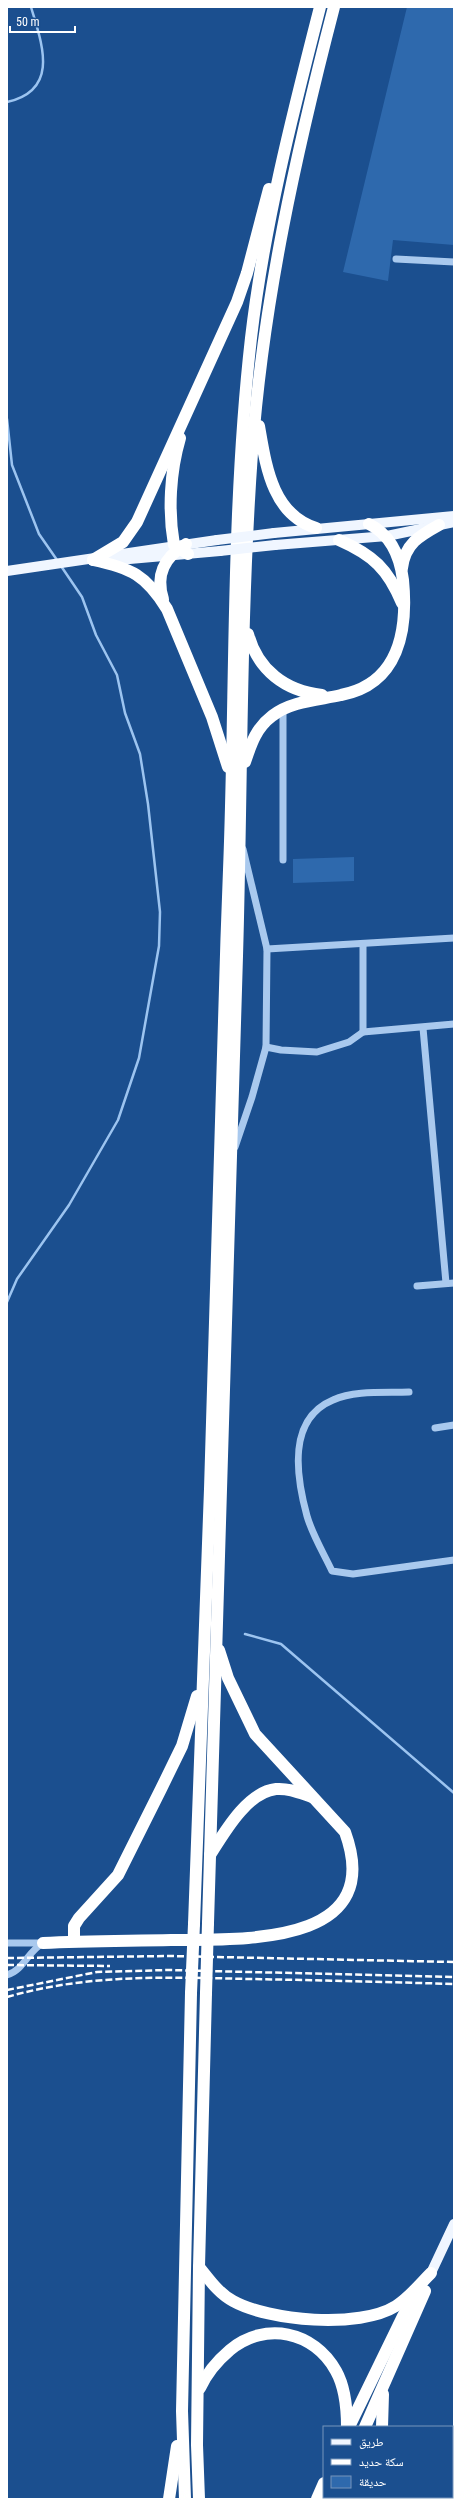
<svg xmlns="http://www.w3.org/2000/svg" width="461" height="2506" font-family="'Roboto Condensed','Noto Naskh Arabic',sans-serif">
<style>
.green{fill:#2e69ad}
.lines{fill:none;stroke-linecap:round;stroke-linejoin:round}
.stream{stroke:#9cc4f0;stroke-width:2.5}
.minor{stroke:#a9c9ee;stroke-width:7}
.major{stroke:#f0f6ff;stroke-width:10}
.highway{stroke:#fff;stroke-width:12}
.rail{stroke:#fff;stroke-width:2.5;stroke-dasharray:7 3;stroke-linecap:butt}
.major-bridge{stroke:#f0f6ff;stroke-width:10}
.highway-bridge{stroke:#fff;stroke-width:12}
</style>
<rect width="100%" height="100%" fill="#1b4f8f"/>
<g class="green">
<path d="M407,7H454V245L393,240L388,281L343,272Z"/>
<path d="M354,857V881L293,883V859Z"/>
</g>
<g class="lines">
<g class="stream">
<path d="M7,102C60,90 42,44 31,7"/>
<path d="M7,419L12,465L39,534L57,560"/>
<path d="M7,1302L17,1279L69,1205L118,1120L139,1058L159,946L160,912L148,804L140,754L125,713L117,675L96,635L82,597L61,566"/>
<path d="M245,1634L281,1644L454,1793"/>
</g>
<g class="minor">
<path d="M396,259L454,262"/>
<path d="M283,860V710"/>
<path d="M363,944V1032"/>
<path d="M267,949L454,938"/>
<path d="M423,1028L446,1283"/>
<path d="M266,1047L281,1050L317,1052L349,1042L363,1032L454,1024"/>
<path d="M235,1147L252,1097L266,1047L267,949L243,849"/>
<path d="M417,1286L454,1283"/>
<path d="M409,1392C386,1393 355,1390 333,1400C287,1419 296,1476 307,1516C312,1534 324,1554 332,1571L353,1574L454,1560"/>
<path d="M435,1428L454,1425"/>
<path d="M7,1943H43"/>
<path d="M7,1975C24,1970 28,1951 43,1943"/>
</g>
<g class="major">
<path d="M274,533L454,516"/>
<path d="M275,545L387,536L454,522"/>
<path d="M107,561L220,551"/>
<path d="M7,571L217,540"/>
<path d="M431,2273L454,2224"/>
</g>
<g class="highway">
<path d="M259,426C266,466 272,514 316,528"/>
<path d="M180,438C170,472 168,511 174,545L188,554"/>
<path d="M339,540C373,555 388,569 402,603"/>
<path d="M93,560L123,542L137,522L237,302L247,273L269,189"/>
<path d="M93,560C131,568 146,575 167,609L212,717L228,767"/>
<path d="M402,568C405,544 419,536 439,525"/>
<path d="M163,599C155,574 165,557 186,544"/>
<path d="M248,634C258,670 285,691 322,695"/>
<path d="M245,762C251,744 256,728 272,716C291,701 319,700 341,695C399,684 408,630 403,580C400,556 391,535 369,524"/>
<path d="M210,1855C224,1833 247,1792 276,1789C289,1788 300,1793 312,1797"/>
<path d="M208,1923C217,1601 228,1278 237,956C242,789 240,621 252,453C263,302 296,153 334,7"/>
<path d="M194,1924C199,1779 205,1634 210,1489C217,1282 221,1076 229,870C236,693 231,515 251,338C264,226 292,116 320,7"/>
<path d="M74,1941V1926L79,1918L118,1875L161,1789L182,1746L197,1696"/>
<path d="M43,1943C86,1941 128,1941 171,1940C241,1939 387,1947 345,1832L255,1734L228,1678L219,1650"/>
<path d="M199,2267C209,2279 218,2293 233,2301C269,2321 359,2329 396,2306C409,2298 420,2284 431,2273"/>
<path d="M200,2388C207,2373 217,2361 230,2350C265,2321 314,2331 336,2371C345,2387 347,2409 347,2427"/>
<path d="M349,2427L403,2316L417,2293"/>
<path d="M365,2427L425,2291"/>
<path d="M382,2427L383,2394"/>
<path d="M393,2497V2499"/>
<path d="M169,2499L177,2446"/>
<path d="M185,2499L182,2411L191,1993"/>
<path d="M199,2499L197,2445L199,2267L206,1993"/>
<path d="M317,2499L324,2483"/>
<path d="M334,2499L335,2497"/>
</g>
<g class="rail">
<path d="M7,1958L169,1956L454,1962"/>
<path d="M7,1965L110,1966"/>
<path d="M7,1990L97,1972L168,1970L454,1977"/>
<path d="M7,1997C87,1974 166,1977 248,1979C316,1980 385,1982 454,1984"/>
</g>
<g class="major-bridge">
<path d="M217,540L274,533"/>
<path d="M220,551L275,545"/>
</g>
<g class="highway-bridge">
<path d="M191,1993L194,1924"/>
<path d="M206,1993L208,1923"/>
</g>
</g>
<rect width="461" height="2506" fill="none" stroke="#ffffff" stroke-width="16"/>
<rect x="323" y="2426" width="130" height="72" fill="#1b4f8f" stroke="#7695bc"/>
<rect x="331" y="2439" width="20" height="6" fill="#f0f6ff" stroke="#7695bc"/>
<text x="359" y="2446" font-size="12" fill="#ffffff">طريق</text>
<rect x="331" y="2459" width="20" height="6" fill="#ffffff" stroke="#7695bc"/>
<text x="359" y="2466" font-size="12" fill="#ffffff">سكة حديد</text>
<rect x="331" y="2476" width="20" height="12" fill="#2e69ad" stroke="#7695bc"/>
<text x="359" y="2486" font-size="12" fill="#ffffff">حديقة</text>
<path d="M10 26v6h65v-6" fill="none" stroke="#ffffff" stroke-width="2"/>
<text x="16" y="26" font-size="12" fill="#ffffff" stroke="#1b4f8f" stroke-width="3" paint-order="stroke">50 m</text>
</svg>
